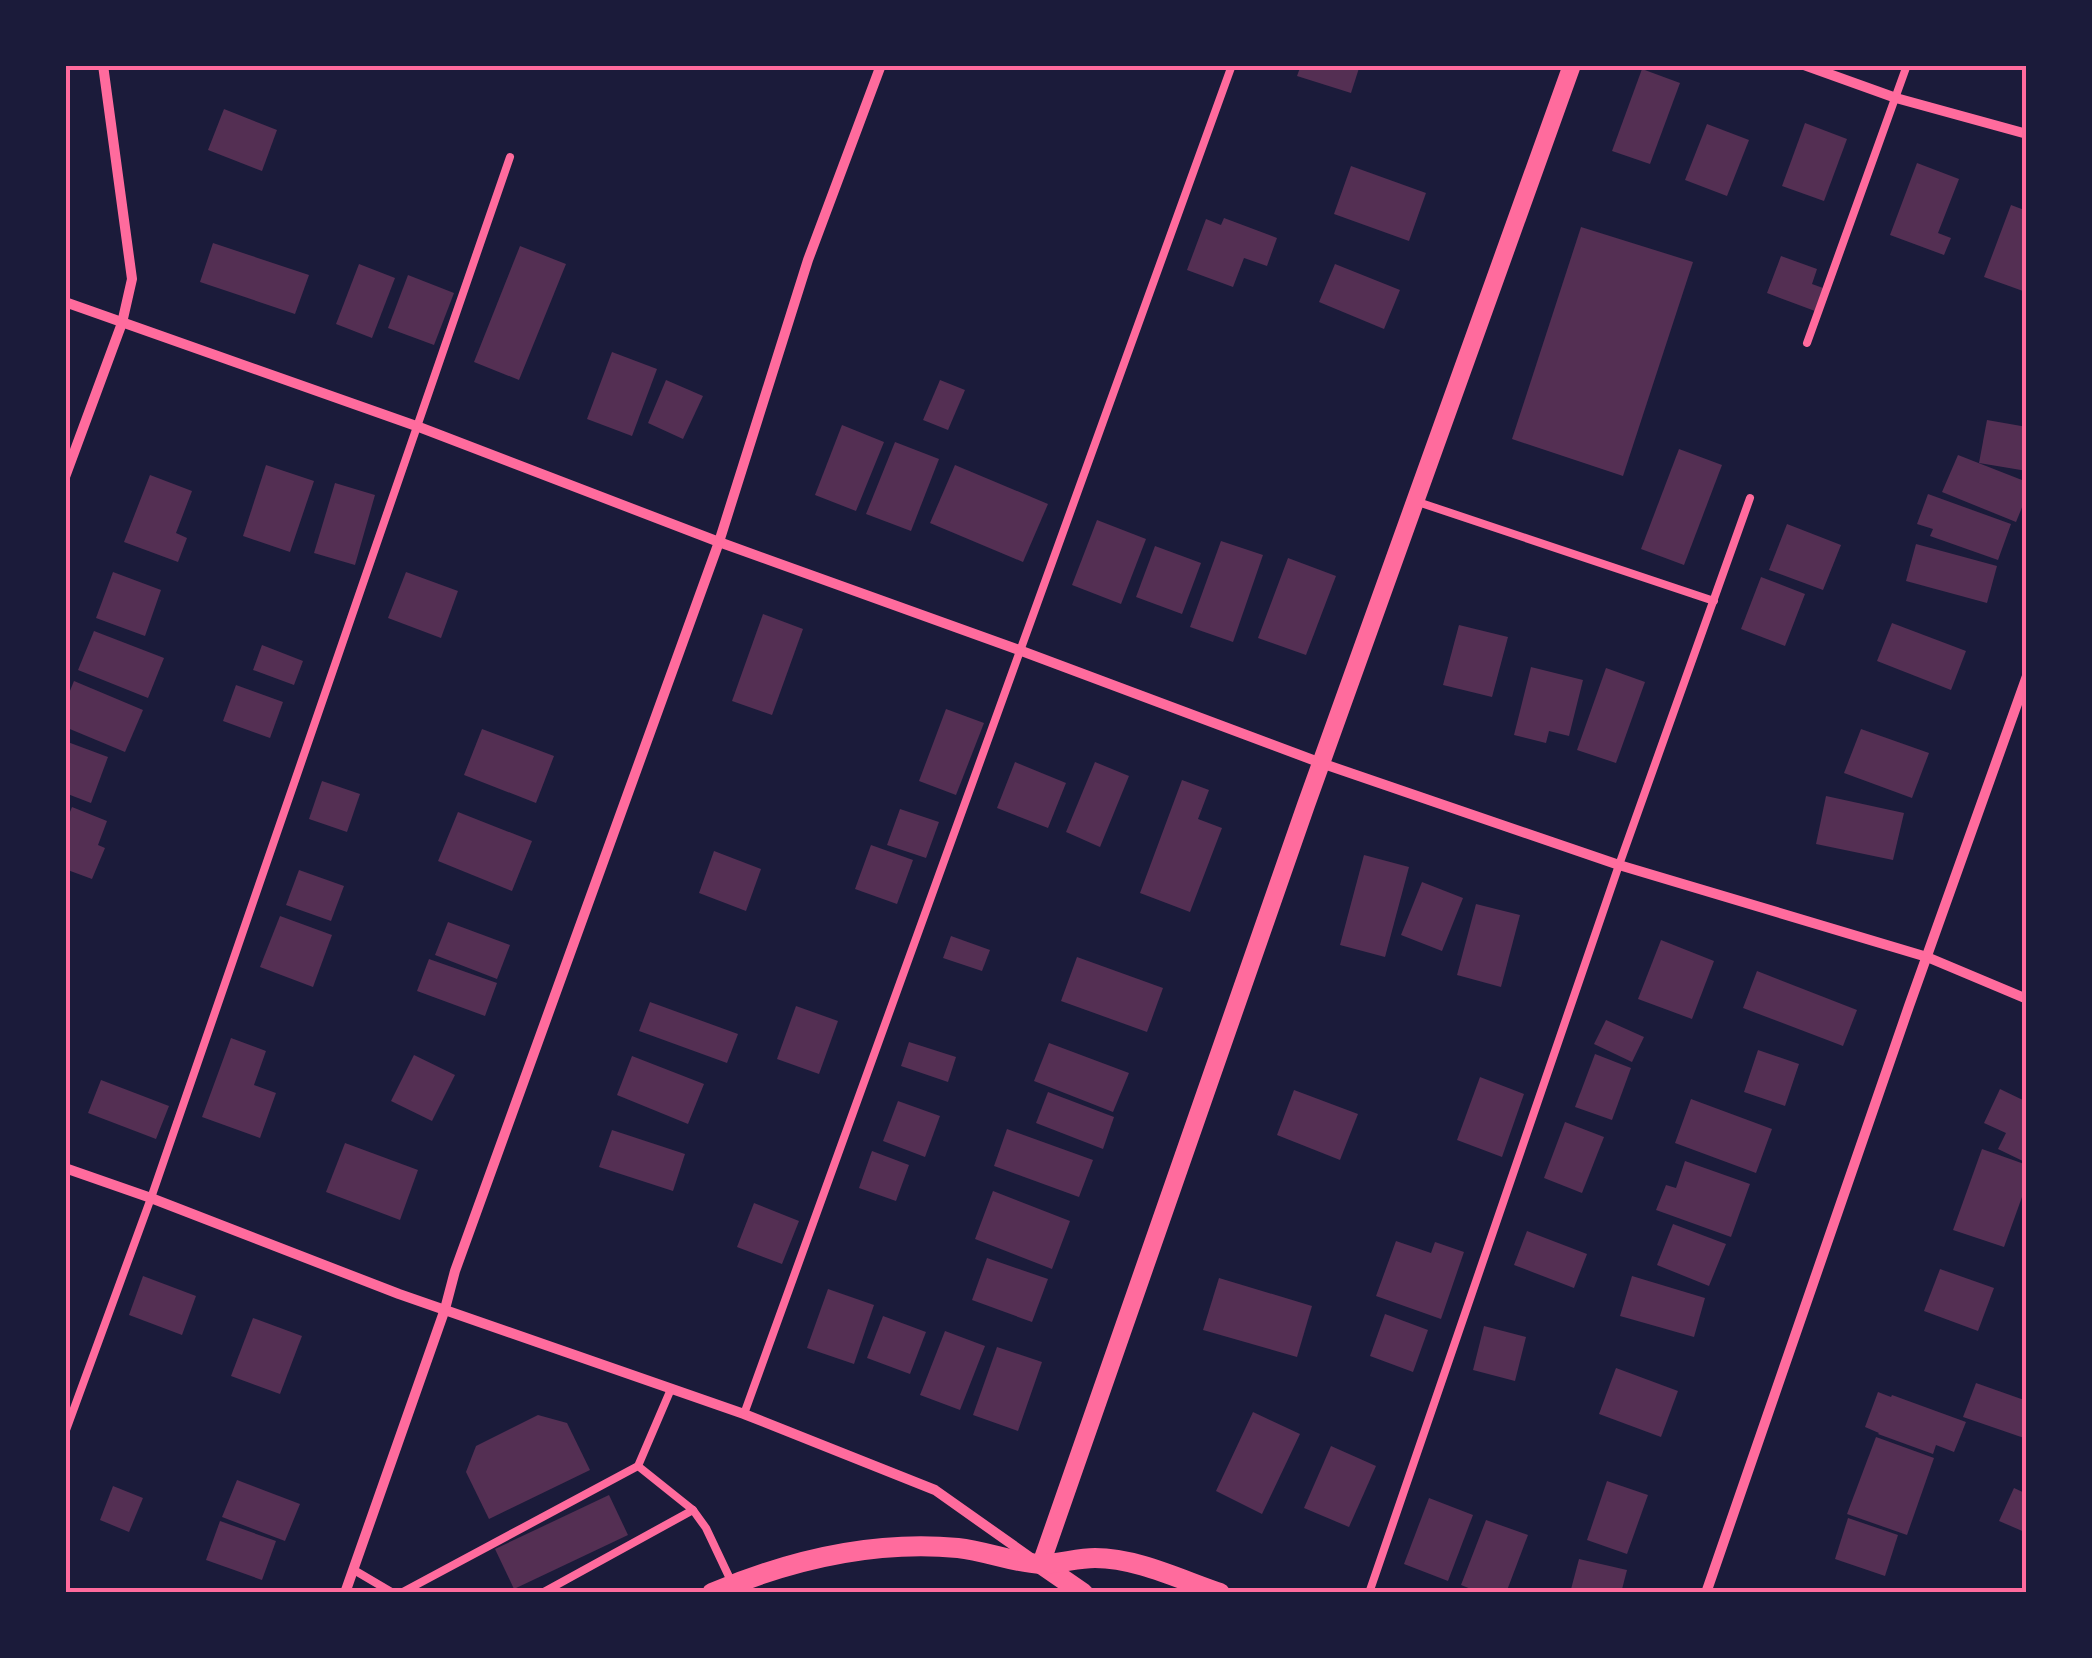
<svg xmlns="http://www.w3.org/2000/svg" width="2092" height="1658" font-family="'Archivo Narrow',sans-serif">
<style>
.building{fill:#542f53}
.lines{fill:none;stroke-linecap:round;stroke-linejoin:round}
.service{stroke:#ff6b9d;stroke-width:8}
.minor{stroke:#ff6b9d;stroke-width:10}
.tertiary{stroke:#ff6b9d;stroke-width:18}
.secondary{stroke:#ff6b9d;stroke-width:20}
.neatline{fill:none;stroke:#ff6b9d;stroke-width:4}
</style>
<rect width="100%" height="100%" fill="#1b1b3a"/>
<g class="building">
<path d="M1301,65H1360L1351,93L1297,76Z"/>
<path d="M1642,69L1680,83L1650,164L1612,151Z"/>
<path d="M224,109L277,130L262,171L208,150Z"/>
<path d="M1805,123L1847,139L1824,201L1782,186Z"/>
<path d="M1707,124L1749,140L1727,196L1685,180Z"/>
<path d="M1917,163L1959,179L1938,233L1951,238L1944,255L1890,235Z"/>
<path d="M1351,166L1426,193L1409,241L1334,214Z"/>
<path d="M2011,205L2027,211V281L2023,291L1984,277Z"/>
<path d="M1224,218L1277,238L1267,266L1244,258L1233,287L1187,270L1206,219L1221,225Z"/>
<path d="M1581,227L1693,262L1623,476L1512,439Z"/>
<path d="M213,243L309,275L295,314L200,282Z"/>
<path d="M520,246L566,264L519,380L474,362Z"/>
<path d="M1781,256L1817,269L1812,284L1823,288L1815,311L1767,293Z"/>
<path d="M359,264L395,278L372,338L336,324Z"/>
<path d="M1335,264L1400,290L1384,329L1319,302Z"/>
<path d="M408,275L454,293L434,345L388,328Z"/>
<path d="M612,352L657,369L632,436L587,419Z"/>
<path d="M666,380L703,396L683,439L648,423Z"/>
<path d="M940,380L965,390L948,430L923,420Z"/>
<path d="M1987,420L2027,427V471L1979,463Z"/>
<path d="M842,425L884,442L856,511L815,495Z"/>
<path d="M895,442L939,459L911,531L866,514Z"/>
<path d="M1679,449L1722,465L1684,565L1641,549Z"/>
<path d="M1958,455L2027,482V495L2016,522L1942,492Z"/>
<path d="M266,465L314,481L290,552L243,536Z"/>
<path d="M955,465L1048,504L1023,562L930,523Z"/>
<path d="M150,475L192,491L176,533L187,538L178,562L124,542Z"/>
<path d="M335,483L375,495L355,565L314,553Z"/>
<path d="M1928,494L2011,524L1998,560L1930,536L1933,529L1917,524Z"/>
<path d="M1097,520L1146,539L1121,604L1072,585Z"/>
<path d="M1787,524L1841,545L1823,590L1769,570Z"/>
<path d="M1221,541L1263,555L1233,642L1190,627Z"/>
<path d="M1916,544L1997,566L1987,603L1906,581Z"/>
<path d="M1155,546L1201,563L1182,614L1136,597Z"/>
<path d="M1288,558L1336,576L1306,655L1258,638Z"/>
<path d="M113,572L161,590L145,636L96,618Z"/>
<path d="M406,572L458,591L441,638L388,618Z"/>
<path d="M1761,577L1805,594L1785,646L1741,629Z"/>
<path d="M763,614L803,629L772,715L732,701Z"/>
<path d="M1892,623L1966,651L1951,690L1877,661Z"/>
<path d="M1459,625L1508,637L1492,697L1443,685Z"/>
<path d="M94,631L164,658L148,698L78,670Z"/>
<path d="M262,645L303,661L294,685L253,670Z"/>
<path d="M1531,667L1583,680L1569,736L1549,731L1546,743L1514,735Z"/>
<path d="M1606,668L1645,682L1616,763L1577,750Z"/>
<path d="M74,681L143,710L125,752L65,727V703Z"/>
<path d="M236,685L283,702L270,738L223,721Z"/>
<path d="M946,709L984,723L956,795L919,781Z"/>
<path d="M482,729L554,756L536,803L464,775Z"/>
<path d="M1861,729L1929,753L1912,798L1844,773Z"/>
<path d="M65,741L108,757L91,803L65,793Z"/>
<path d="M1015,762L1066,783L1048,828L997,808Z"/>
<path d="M1095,762L1129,776L1100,847L1066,832Z"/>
<path d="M1182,780L1209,790L1198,819L1222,828L1190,912L1140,893Z"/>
<path d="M322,781L360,794L347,832L309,819Z"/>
<path d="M1826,796L1904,813L1893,860L1816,844Z"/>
<path d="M72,807L107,821L98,845L105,848L92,879L65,869V824Z"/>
<path d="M900,809L939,822L926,858L887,845Z"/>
<path d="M458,812L532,841L512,891L438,861Z"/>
<path d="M871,845L913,860L897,904L855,889Z"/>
<path d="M714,851L761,869L746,911L699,893Z"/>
<path d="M1364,855L1409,867L1385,957L1340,945Z"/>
<path d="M299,870L344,886L331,921L286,905Z"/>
<path d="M1422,882L1463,898L1442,951L1401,935Z"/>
<path d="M1476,904L1520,915L1501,987L1457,975Z"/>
<path d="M280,916L332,935L313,987L260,967Z"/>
<path d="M448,922L510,945L497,979L435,955Z"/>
<path d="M951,936L990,950L982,971L943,958Z"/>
<path d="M1661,940L1714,961L1692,1019L1638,999Z"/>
<path d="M1077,957L1163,988L1147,1032L1061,1001Z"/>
<path d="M429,959L497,983L485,1016L417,991Z"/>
<path d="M1757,971L1857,1010L1843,1046L1743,1008Z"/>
<path d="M650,1002L738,1034L727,1063L639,1031Z"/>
<path d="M796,1006L838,1021L819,1074L777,1059Z"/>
<path d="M1606,1020L1644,1037L1632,1062L1594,1044Z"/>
<path d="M231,1038L266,1051L254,1085L276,1093L260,1138L202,1117Z"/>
<path d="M909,1042L956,1057L948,1082L901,1066Z"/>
<path d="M1049,1043L1129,1073L1113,1112L1034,1081Z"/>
<path d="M1758,1050L1799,1064L1785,1106L1744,1092Z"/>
<path d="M1595,1054L1631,1068L1612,1120L1575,1107Z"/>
<path d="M414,1055L455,1075L432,1121L391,1101Z"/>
<path d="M632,1056L704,1084L688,1124L617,1095Z"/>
<path d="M1480,1077L1524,1094L1502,1157L1457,1140Z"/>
<path d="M101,1080L169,1106L156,1139L88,1113Z"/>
<path d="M2000,1089L2027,1102V1163L1998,1149L2006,1133L1984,1123Z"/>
<path d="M1294,1090L1358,1114L1340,1160L1277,1135Z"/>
<path d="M1048,1092L1114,1117L1103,1149L1036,1123Z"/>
<path d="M1691,1099L1772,1129L1756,1173L1675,1143Z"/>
<path d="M898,1101L940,1116L925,1157L883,1141Z"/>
<path d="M1565,1122L1604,1137L1582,1193L1544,1178Z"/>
<path d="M1007,1129L1093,1160L1079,1197L994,1166Z"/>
<path d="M612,1130L685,1154L673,1191L599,1167Z"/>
<path d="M345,1143L418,1170L400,1220L326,1192Z"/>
<path d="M1982,1149L2027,1165V1183L2004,1247L1953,1230Z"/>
<path d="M872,1151L909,1165L896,1201L859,1188Z"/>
<path d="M1685,1161L1750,1184L1731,1237L1656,1210L1666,1185L1676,1188Z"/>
<path d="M993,1191L1070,1221L1052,1269L975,1239Z"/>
<path d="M754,1203L799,1221L782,1264L737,1247Z"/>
<path d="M1673,1224L1726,1244L1709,1286L1657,1265Z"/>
<path d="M1527,1231L1587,1254L1574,1288L1514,1265Z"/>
<path d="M1396,1241L1431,1253L1435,1242L1464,1252L1441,1319L1376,1296Z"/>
<path d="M987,1258L1048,1279L1032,1322L972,1300Z"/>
<path d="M1940,1269L1994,1288L1978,1331L1924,1311Z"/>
<path d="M143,1276L196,1296L182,1335L129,1315Z"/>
<path d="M1632,1276L1705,1298L1694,1337L1620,1316Z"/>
<path d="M1219,1278L1312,1306L1297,1357L1203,1330Z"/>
<path d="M828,1289L874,1305L854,1364L807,1348Z"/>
<path d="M1385,1314L1428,1330L1413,1372L1370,1356Z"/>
<path d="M883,1316L926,1332L910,1374L867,1358Z"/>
<path d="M253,1318L302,1336L280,1394L231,1376Z"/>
<path d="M1484,1326L1526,1337L1515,1381L1473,1370Z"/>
<path d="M945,1331L985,1346L960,1410L920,1395Z"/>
<path d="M997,1347L1042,1362L1018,1431L973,1415Z"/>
<path d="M1616,1368L1678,1391L1661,1437L1599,1414Z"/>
<path d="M1976,1383L2027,1401V1439L1963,1417Z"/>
<path d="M1878,1392L1891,1397L1892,1395L1966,1422L1954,1452L1936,1445L1933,1454L1878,1434L1879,1433L1865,1427Z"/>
<path d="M1253,1412L1300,1434L1262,1514L1216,1491Z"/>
<path d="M538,1415L567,1423L590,1470L489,1519L466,1472L476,1446Z"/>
<path d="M1876,1437L1934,1458L1907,1535L1847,1514Z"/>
<path d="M1331,1446L1376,1466L1349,1527L1304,1508Z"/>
<path d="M237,1480L300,1504L285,1541L222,1517Z"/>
<path d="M1607,1481L1648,1495L1627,1554L1587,1540Z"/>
<path d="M113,1486L143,1498L129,1532L100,1520Z"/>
<path d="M2014,1488L2027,1494V1533L1999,1521Z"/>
<path d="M609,1495L628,1535L514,1589L495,1549Z"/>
<path d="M1429,1498L1473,1515L1448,1581L1404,1564Z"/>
<path d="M1848,1518L1898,1535L1885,1576L1835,1559Z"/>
<path d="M1486,1520L1528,1535L1506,1593H1481L1461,1585Z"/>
<path d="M220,1521L276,1541L262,1580L206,1560Z"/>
<path d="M1579,1559L1627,1570L1621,1593H1570Z"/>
</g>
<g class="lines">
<g class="service">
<path d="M1807,343L1907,65"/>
<path d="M1415,501L1714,601"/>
<path d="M744,1414L1232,65"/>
<path d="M65,1433L151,1198L510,157"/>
<path d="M638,1466L693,1510"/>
<path d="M354,1570L393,1593"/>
<path d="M401,1593L638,1466L671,1389"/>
<path d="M542,1593L693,1510L706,1528L732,1583"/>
<path d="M1369,1593L1619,865L1750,498"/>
</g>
<g class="minor">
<path d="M1804,65L1896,98L2027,134"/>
<path d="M65,302L419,427L719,542L1019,650L1321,763L1619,865L1927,957L2027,999"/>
<path d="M65,477L122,323L132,279L103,65"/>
<path d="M65,1168L151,1198L399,1294L744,1414L935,1490L1034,1560"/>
<path d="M345,1593L445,1309L455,1271L719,542L808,260L881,65"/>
<path d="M1706,1593L1909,1006L2027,676"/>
</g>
<path class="tertiary" d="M1041,1564L1306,805L1572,65"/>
<g class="secondary">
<path d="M1041,1564L1083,1593"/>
<path d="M712,1593C790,1560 872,1540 958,1548C986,1551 1014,1563 1041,1564C1059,1564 1077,1558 1095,1558C1137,1558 1181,1580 1220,1593"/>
</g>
</g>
<rect width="2092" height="1658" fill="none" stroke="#1b1b3a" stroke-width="135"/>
<rect x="68" y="68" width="1956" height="1522" class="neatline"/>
</svg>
